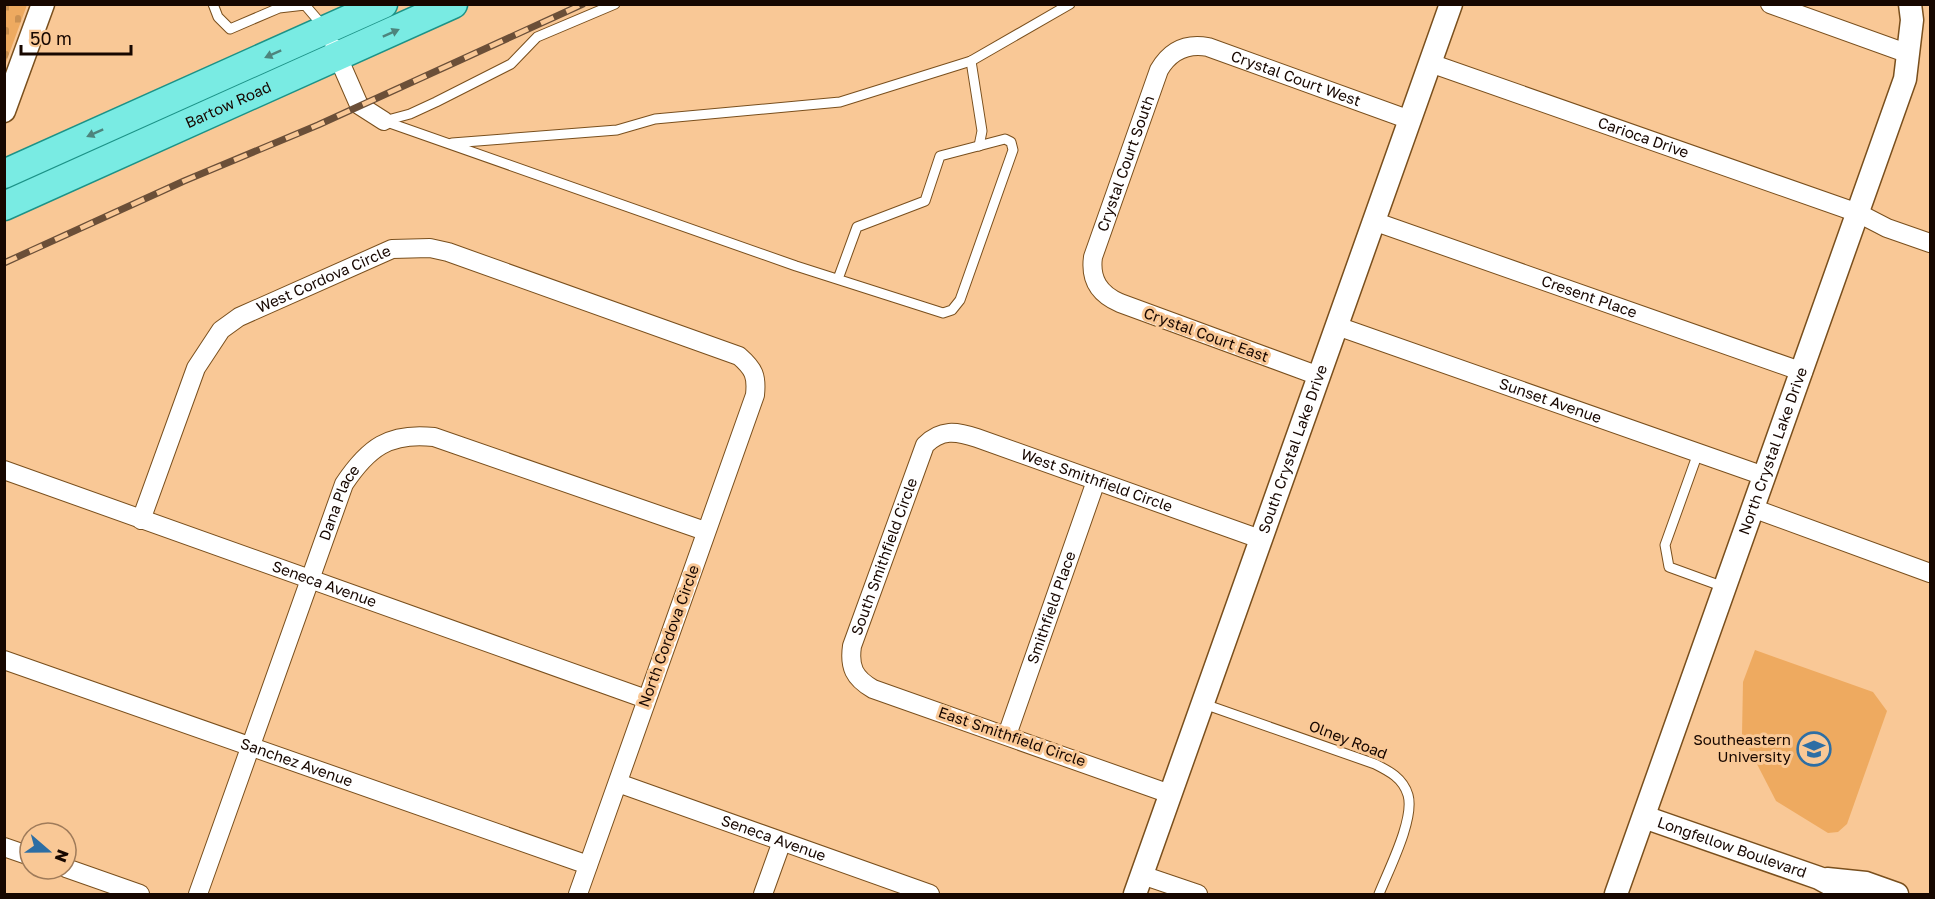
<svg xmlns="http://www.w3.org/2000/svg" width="1935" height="899" font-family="'Golos Text',sans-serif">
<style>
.cemetery{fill:url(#cemetery-stones)}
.green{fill:#eeaa60}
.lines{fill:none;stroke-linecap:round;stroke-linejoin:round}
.service-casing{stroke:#794f1d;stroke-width:11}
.minor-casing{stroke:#794f1d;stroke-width:20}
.tertiary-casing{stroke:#794f1d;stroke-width:25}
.primary-casing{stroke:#1c9287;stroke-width:31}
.service{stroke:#fff;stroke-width:9}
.minor{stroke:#fff;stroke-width:18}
.tertiary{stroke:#fff;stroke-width:22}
.primary{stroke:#79ebe3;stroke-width:28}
.rail-casing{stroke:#6b4f38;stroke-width:7}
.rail{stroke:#f9c896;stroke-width:4.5;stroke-dasharray:14;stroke-linecap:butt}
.oneway{fill:#4d847d}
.labels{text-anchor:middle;stroke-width:6;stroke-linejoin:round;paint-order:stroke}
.street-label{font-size:15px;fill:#170700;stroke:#f9c896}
.poi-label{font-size:15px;fill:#170700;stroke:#f9c896;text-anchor:end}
</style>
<defs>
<pattern id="cemetery-stones" width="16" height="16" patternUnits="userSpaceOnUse" patternTransform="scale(1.5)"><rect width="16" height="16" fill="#eeaa60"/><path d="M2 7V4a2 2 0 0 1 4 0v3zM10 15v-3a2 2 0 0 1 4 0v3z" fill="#cb9152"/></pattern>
</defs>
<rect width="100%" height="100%" fill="#f9c896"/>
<path class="cemetery" d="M5,4L27,5L5,65L4,5Z"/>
<path class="green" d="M1755,650L1873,692L1887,711L1847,824L1838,832L1828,833L1776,801L1742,735L1743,682Z"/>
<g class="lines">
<g class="service-casing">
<g id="service">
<path d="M213,4L218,17L230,29L279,8L305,5L323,26"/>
<path d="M971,61L982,131L979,146"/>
<path d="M384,121L796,266L943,313L952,310L960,300L1013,150L1011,142L1005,139L940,156L925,201L857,227L838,279"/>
<path d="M384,121L410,114L436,102L511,64L537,37L615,4"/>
<path d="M452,143L617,130L655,119L840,102L971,61L1070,4"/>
<path d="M1698,453L1665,545L1669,567L1724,587"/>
<path d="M1204,704L1375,764C1389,771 1403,778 1408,795C1415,819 1388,871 1379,894"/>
</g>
</g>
<g class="minor-casing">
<g id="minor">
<path d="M1770,4L1909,54"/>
<path d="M334,48L359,105L384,121"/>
<path id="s1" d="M1430,63L1858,213L1887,228L1930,243"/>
<path id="s2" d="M1376,222L1803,372"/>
<path id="s3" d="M1337,326L1764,476"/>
<path id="s4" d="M1319,376L1120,303C1099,294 1090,279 1093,257L1159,70C1170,51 1186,43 1208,47L1410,120"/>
<path id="s5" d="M4,470L646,699"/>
<path d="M1755,509L1930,573"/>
<path id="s6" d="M141,520L196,368L221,330L239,317L392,249L430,248L448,252L739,356C754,369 757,376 755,395L578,894"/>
<path id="s7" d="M4,660L588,865"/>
<path id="s8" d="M1007,735L1096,481"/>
<path id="s9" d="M618,783L930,894"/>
<path id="s10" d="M1170,794L873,689C854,678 849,667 852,646L925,445C941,429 956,431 977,438L1260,539"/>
<path d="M4,847L30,856"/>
<path d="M66,868L140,894"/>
<path d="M1142,875L1198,894"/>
<path id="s11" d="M198,894L344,484C368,448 389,432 434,437L705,531"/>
<path d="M763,894L781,844"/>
</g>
</g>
<g class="tertiary-casing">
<g id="tertiary">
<path d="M4,111L43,4"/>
<path id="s12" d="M1644,817L1819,878L1848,894"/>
<path d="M1827,879L1866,883L1897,894"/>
<path id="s13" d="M1135,894L1451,4"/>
<path id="s14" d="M1616,894L1905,79L1912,20L1910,4"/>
</g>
</g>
<g class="primary-casing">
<g id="primary">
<path d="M4,174L383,4"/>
<path id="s15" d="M4,206L453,4"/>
</g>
</g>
<use href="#service" class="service"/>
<use href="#minor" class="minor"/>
<use href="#tertiary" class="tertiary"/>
<use href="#primary" class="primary"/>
<g class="rail-casing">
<path id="rail" d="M4,263L184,181L318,125L583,4"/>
</g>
<use href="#rail" class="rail"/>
</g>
<defs><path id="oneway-solid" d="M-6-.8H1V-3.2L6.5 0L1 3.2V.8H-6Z" transform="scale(1.5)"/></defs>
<g class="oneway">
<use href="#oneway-solid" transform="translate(391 33) rotate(-24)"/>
<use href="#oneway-solid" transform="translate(273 54) rotate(156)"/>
<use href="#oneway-solid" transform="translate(95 133) rotate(156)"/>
</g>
<defs>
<g id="university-ring" transform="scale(1.725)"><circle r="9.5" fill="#f9c896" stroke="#2d6ea4" stroke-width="1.5"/><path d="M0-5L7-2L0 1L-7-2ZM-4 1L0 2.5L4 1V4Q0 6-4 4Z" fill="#2d6ea4"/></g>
</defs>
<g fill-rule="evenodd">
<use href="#university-ring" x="1814" y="749"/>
</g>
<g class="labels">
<g class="street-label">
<text dy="5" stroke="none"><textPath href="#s4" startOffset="620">Crystal Court West</textPath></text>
<text dy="5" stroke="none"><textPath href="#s15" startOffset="246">Bartow Road</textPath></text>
<text dy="5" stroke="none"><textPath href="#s1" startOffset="226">Carioca Drive</textPath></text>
<text dy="5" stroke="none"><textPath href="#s4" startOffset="369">Crystal Court South</textPath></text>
<text dy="5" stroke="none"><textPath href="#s6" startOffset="322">West Cordova Circle</textPath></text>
<text dy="5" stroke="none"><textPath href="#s2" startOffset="226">Cresent Place</textPath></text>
<text transform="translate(1206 335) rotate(20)" y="5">Crystal Court East</text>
<text dy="5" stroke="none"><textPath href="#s3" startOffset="226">Sunset Avenue</textPath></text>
<text dy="5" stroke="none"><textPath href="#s13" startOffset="472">South Crystal Lake Drive</textPath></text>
<text dy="5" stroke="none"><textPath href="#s14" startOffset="470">North Crystal Lake Drive</textPath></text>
<text dy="5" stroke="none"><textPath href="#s10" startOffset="764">West Smithfield Circle</textPath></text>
<text dy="5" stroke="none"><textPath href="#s11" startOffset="416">Dana Place</textPath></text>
<text dy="5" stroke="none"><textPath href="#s10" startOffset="462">South Smithfield Circle</textPath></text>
<text dy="5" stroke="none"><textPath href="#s5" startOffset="340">Seneca Avenue</textPath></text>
<text dy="5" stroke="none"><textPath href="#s8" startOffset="135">Smithfield Place</textPath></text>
<text transform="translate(669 636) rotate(-70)" y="5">North Cordova Circle</text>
<text transform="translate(1012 737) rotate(19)" y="5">East Smithfield Circle</text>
<text transform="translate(1348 740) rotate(21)" y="5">Olney Road</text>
<text dy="5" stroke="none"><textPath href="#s7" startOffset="310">Sanchez Avenue</textPath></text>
<text dy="5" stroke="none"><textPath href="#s9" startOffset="165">Seneca Avenue</textPath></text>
<text dy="5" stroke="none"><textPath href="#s12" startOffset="93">Longfellow Boulevard</textPath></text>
</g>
<g class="poi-label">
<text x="1791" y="745">Southeastern<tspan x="1791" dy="17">University</tspan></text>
</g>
</g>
<rect width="1935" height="899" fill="none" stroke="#170700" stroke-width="12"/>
<g transform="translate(48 851) rotate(110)"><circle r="28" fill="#f9c896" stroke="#9f7b5a" stroke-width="1.5"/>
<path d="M0-4.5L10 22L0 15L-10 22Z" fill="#2d6ea4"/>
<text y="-9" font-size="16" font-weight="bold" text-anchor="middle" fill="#170700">N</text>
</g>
<path d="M21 45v9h110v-9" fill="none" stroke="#170700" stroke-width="3"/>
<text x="30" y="45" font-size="18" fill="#170700" stroke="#f9c896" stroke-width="4.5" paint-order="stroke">50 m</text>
</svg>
